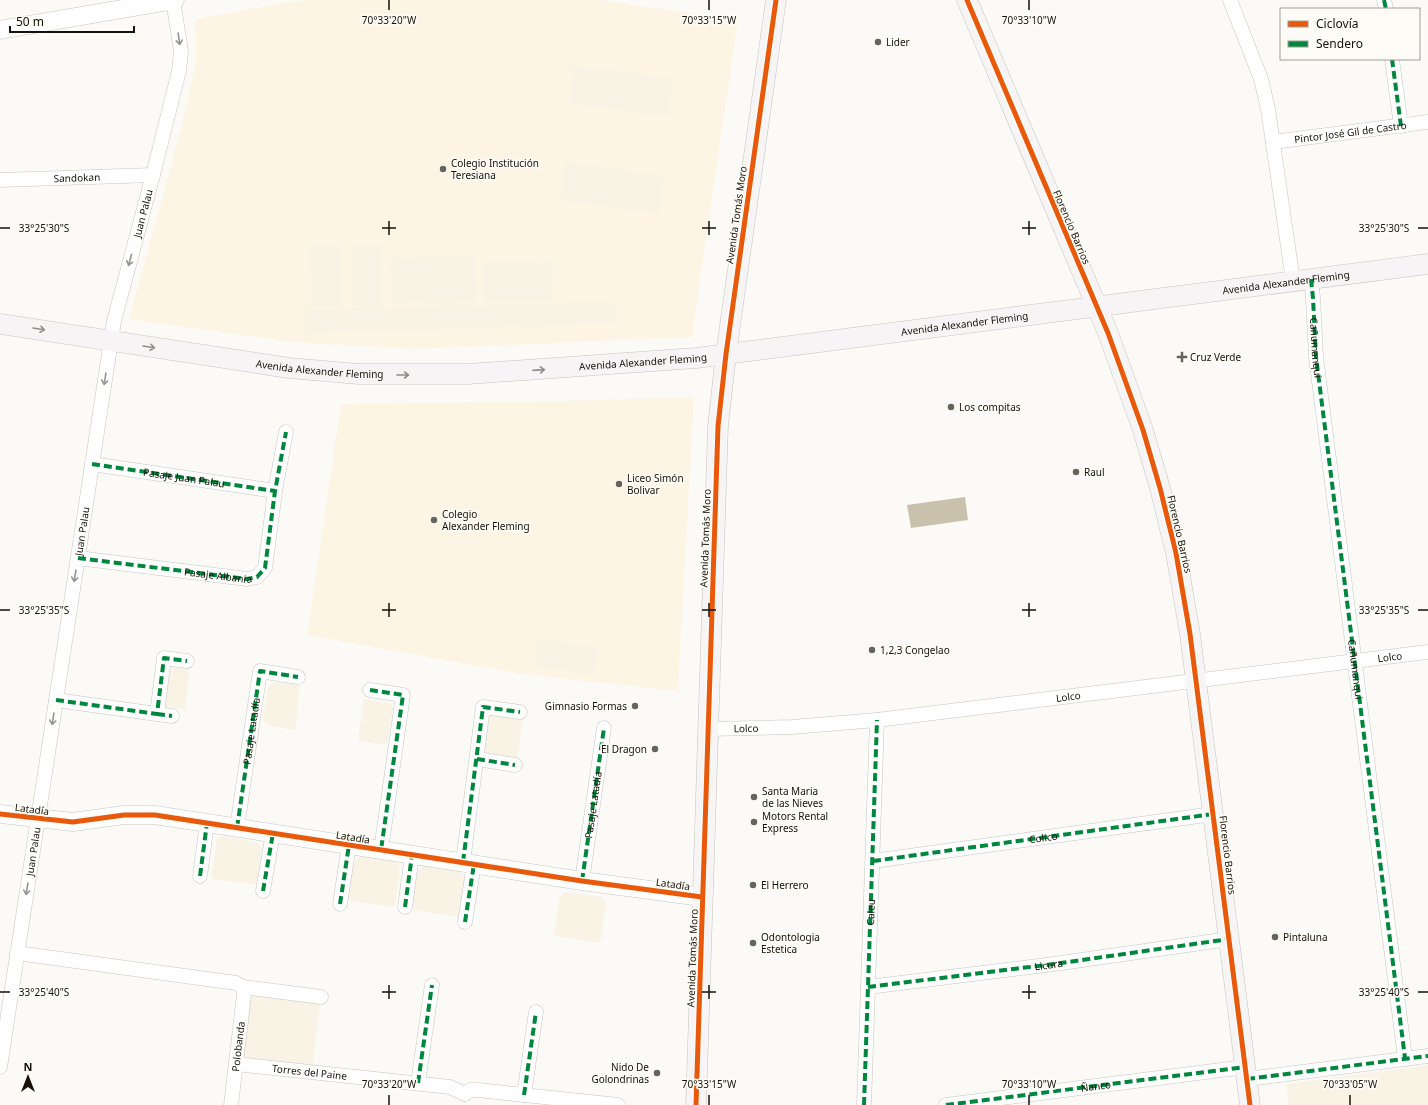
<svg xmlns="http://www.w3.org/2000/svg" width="1428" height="1105" font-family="'Noto Sans',sans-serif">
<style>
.built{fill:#fcf5e4}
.green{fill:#f8f3e5}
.water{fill:#c9c1ac}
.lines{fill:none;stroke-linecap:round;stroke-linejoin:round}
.minor-casing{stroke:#c7c5be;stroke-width:15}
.tertiary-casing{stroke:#c7c5be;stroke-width:19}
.secondary-casing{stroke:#c7c5be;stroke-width:21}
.minor{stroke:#fefefe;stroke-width:14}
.tertiary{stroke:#fefefe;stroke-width:18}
.secondary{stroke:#f6f4f5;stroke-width:20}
.quiet{stroke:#00873e;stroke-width:4;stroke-dasharray:8 4;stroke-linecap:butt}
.cycleway-casing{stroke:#fdfbf5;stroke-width:8}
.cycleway{stroke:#e8590c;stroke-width:5}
.oneway{stroke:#96948f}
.oneway2{stroke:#918e8a}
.ticks{fill:none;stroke:#161208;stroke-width:1.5}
.poi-dot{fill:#66635c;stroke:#fdfbf5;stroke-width:1.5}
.labels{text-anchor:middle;stroke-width:3.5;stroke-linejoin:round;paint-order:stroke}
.poi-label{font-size:10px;fill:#161208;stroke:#fdfbf5;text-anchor:start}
.street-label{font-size:10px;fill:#161208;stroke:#fdfbf5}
.ticks-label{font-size:10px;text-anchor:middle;fill:#161208;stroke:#fdfbf5;stroke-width:3.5;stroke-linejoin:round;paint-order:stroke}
</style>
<rect width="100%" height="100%" fill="#fbfaf7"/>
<g class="built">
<path d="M311,0H599L738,20L694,321L693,337L412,349L291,342L134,320L129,317L157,218L183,120L196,61L195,19L289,2Z"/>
<path d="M694,397L678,691L521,674L307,635L341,404L562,401Z"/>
</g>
<g class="green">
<path d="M574,66L673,79L668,117L569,103Z"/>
<path d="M565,162L664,177L658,214L560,200Z"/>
<path d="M381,245L382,305L352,306L351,246Z"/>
<path d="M310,246H340L341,306H311Z"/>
<path d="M475,256L476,301L391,303L390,258Z"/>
<path d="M553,262L552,301H484L483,263Z"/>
<path d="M615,302L616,323L305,333V310Z"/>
<path d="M538,639L598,648L594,675L534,666Z"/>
<path d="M175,666L190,668L185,709L166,707L163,702L168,671Z"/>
<path d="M273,682L300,685L295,730L269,726L263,719L268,687Z"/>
<path d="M364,699L390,703L393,708L388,741L385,745L358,741Z"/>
<path d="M494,713L523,717L517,761L489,757L483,750L489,717Z"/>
<path d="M222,836L258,843L262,848L257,885L211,879L217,838Z"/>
<path d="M360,856L396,861L400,867L395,907L349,901L353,863Z"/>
<path d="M424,866L460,871L464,877L459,917L412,910L417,872Z"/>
<path d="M565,892L601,897L606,903L600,943L554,936L559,898Z"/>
<path d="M243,987L321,997L312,1072L236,1064Z"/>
<path d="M1428,1065V1105H1289L1286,1084Z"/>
</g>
<path class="water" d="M965,497L968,520L911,528L907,505Z"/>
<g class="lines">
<g class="minor-casing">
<g id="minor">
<path d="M1230,0L1261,79L1268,109L1293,281"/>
<path d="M1384,0L1386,9"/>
<path d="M1392,59L1401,126"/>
<path id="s1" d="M1273,142L1428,122"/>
<path id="s2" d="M0,180L153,175"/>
<path d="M1311,279L1313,298L1316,357L1405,1058"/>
<path id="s3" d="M92,464L275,491"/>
<path id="s4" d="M78,558L247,579L257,577L265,568L275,491L286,432"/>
<path d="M370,690L403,695L381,850"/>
<path d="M56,700L157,714L164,658L187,661"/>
<path d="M157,714L172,716"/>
<path id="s5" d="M708,729L792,727L877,720L1428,652"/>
<path d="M477,759L515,765"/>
<path id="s6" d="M237,828L260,671L298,677"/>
<path d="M873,861L1213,814"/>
<path d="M463,862L483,707L520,712"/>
<path d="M200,876L207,823"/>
<path id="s7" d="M582,881L604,728"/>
<path d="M263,891L273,833"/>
<path d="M340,904L349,845"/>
<path d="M405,907L412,855"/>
<path d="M465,922L474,864"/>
<path d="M17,953L236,983L243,987L321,997"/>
<path id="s8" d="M868,987L1054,964L1229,939"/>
<path id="s9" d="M236,1064L450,1087L465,1094"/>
<path id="s10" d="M0,1067L114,321L153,175L179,71L181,51L173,0"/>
<path d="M1247,1079L1428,1056"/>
<path d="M418,1083L432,985"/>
<path d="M465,1094L470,1090H478L618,1105"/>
<path d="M524,1095L536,1012"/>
<path id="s11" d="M231,1105L244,995L243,987"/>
<path id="s12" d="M864,1105L877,720"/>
<path d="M946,1105L1245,1067"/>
</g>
</g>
<g class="tertiary-casing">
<g id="tertiary">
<path d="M0,30L175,0"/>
<path d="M0,814L73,822L124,815H155L582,881L702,897"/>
</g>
</g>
<g class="secondary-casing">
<g id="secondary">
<path d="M967,0L1108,333L1143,430L1160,488L1176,553L1190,634L1250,1105"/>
<path id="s13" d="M0,324L289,368L359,374H468L696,358L1428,264"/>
<path d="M696,1105L718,426L726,354L776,0"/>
</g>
</g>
<use href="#minor" class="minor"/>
<use href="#tertiary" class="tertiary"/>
<use href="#secondary" class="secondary"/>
<g class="quiet">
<path d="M1384,0L1386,9"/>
<path d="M1392,59L1401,126"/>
<path id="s14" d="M1311,279L1313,298L1316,357L1405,1058"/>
<path d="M92,464L275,491"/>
<path d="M78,558L247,579L257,577L265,568L275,491L286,432"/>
<path d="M370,690L403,695L381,850"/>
<path d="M56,700L157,714L164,658L187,661"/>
<path d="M157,714L172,716"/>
<path d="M477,759L515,765"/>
<path d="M237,828L260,671L298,677"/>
<path id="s15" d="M873,861L1213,814"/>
<path d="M463,862L483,707L520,712"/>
<path d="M200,876L207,823"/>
<path d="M582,881L604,728"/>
<path d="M263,891L273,833"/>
<path d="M340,904L349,845"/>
<path d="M405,907L412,855"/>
<path d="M465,922L474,864"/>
<path d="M868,987L1054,964L1229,939"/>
<path d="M1247,1079L1428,1056"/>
<path d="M418,1083L432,985"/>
<path d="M524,1095L536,1012"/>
<path d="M864,1105L877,720"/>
<path id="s16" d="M946,1105L1245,1067"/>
</g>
<g class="cycleway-casing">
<g id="cycleway">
<path d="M967,0L1108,333L1143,430L1160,488L1176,553L1190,634L1250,1105"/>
<path d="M0,814L73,822L124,815H155L582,881L702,897"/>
<path d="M696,1105L718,426L726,354L776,0"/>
</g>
</g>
<use href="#cycleway" class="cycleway"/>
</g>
<defs><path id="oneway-shaft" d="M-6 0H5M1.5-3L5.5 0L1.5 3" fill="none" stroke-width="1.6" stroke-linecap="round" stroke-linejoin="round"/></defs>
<g class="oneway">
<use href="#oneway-shaft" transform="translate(179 39) rotate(82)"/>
<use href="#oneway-shaft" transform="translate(130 260) rotate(105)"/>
<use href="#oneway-shaft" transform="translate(105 379) rotate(99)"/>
<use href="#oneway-shaft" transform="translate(75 576) rotate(99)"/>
<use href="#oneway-shaft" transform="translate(53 719) rotate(99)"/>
<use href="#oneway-shaft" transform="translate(27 889) rotate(99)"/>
</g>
<g class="oneway2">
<use href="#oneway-shaft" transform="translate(39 329) rotate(9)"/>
<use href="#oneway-shaft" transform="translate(149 347) rotate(9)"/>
<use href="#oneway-shaft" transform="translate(539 370) rotate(-4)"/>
<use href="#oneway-shaft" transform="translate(403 375)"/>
</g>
<path class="ticks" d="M389,0V10M709,0V10M1029,0V10M389,221V235M709,221V235M1029,221V235M0,228H10M382,228H396M702,228H716M1022,228H1036M1418,228H1428M389,603V617M709,603V617M1029,603V617M0,610H10M382,610H396M702,610H716M1022,610H1036M1418,610H1428M389,985V999M709,985V999M1029,985V999M0,992H10M382,992H396M702,992H716M1022,992H1036M1418,992H1428M389,1095V1105M709,1095V1105M1029,1095V1105M1350,1095V1105"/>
<g class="poi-dot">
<circle cx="878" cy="42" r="4"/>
<circle cx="443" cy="169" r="4"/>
<path d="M1180 351h4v4h4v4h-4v4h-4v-4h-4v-4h4z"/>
<circle cx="951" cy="407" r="4"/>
<circle cx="1076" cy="472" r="4"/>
<circle cx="619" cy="484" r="4"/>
<circle cx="434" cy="520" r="4"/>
<circle cx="872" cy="650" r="4"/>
<circle cx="635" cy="706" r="4"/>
<circle cx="655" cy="749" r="4"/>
<circle cx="754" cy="797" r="4"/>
<circle cx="754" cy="822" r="4"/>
<circle cx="753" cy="885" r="4"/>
<circle cx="1275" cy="937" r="4"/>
<circle cx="753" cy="943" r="4"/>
<circle cx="657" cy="1073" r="4"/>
</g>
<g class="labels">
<g class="poi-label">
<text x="886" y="46">Lider</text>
<text x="451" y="167">Colegio Institución<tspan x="451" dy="12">Teresiana</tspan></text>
<text x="1190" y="361">Cruz Verde</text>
<text x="959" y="411">Los compitas</text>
<text x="1084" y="476">Raul</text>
<text x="627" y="482">Liceo Simón<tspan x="627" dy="12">Bolivar</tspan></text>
<text x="442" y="518">Colegio<tspan x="442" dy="12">Alexander Fleming</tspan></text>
<text x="880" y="654">1,2,3 Congelao</text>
<text x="627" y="710" text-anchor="end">Gimnasio Formas</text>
<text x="647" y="753" text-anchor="end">El Dragon</text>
<text x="762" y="795">Santa Maria<tspan x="762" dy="12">de las Nieves</tspan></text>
<text x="762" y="820">Motors Rental<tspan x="762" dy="12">Express</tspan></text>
<text x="761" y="889">El Herrero</text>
<text x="761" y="941">Odontologia<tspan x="761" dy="12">Estetica</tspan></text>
<text x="1283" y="941">Pintaluna</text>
<text x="649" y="1071" text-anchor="end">Nido De<tspan x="649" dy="12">Golondrinas</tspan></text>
</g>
<g class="street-label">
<text dy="4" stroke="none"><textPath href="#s1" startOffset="78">Pintor José Gil de Castro</textPath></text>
<text dy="4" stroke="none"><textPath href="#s2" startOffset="77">Sandokan</textPath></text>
<text dy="4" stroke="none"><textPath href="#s10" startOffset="866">Juan Palau</textPath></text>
<text transform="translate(736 215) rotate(-82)" y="4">Avenida Tomás Moro</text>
<text transform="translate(1072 227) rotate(67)" y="4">Florencio Barrios</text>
<text dy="4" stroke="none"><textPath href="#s13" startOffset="1295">Avenida Alexander Fleming</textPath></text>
<text dy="4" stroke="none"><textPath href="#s13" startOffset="971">Avenida Alexander Fleming</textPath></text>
<text dy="4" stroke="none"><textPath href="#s14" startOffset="69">Cañumanqui</textPath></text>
<text dy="4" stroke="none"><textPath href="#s13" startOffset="647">Avenida Alexander Fleming</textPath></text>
<text dy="4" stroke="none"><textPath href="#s13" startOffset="323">Avenida Alexander Fleming</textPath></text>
<text dy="4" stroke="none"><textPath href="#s3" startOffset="93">Pasaje Juan Palau</textPath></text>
<text dy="4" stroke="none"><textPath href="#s10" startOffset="542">Juan Palau</textPath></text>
<text transform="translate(1180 534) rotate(77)" y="4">Florencio Barrios</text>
<text transform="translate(705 538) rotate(-88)" y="4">Avenida Tomás Moro</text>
<text dy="4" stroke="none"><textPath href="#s4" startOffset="141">Pasaje Albania</textPath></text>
<text dy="4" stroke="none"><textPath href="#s5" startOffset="686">Lolco</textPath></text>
<text dy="4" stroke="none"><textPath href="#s14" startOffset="393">Cañumanqui</textPath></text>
<text dy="4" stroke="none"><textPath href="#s5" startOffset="362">Lolco</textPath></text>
<text dy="4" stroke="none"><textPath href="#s5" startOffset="38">Lolco</textPath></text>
<text dy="4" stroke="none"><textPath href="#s6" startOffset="98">Pasaje Latadía</textPath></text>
<text dy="4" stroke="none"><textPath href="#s7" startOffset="77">Pasaje Latadía</textPath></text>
<text transform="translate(32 809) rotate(7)" y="4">Latadía</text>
<text transform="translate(353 837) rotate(9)" y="4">Latadía</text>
<text dy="4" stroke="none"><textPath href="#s15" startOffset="172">Colico</textPath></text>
<text dy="4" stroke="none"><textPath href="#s10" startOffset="218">Juan Palau</textPath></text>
<text transform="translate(1228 855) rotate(83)" y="4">Florencio Barrios</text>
<text transform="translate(673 884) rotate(8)" y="4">Latadía</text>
<text dy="4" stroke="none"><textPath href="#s12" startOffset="193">Caleu</textPath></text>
<text transform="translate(692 958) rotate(-88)" y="4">Avenida Tomás Moro</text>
<text dy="4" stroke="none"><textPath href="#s8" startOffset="182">Licura</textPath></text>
<text dy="4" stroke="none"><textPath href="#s11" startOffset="59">Polobanda</textPath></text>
<text dy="4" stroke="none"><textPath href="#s9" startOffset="74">Torres del Paine</textPath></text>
<text dy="4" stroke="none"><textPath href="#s16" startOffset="151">Ñanco</textPath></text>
</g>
</g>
<g class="ticks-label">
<text x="389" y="24">70°33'20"W</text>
<text x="709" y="24">70°33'15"W</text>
<text x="1029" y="24">70°33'10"W</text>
<text x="44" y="232">33°25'30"S</text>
<text x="1384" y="232">33°25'30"S</text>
<text x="44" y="614">33°25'35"S</text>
<text x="1384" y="614">33°25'35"S</text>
<text x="44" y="996">33°25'40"S</text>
<text x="1384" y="996">33°25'40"S</text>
<text x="389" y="1088">70°33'20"W</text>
<text x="709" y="1088">70°33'15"W</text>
<text x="1029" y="1088">70°33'10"W</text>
<text x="1350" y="1088">70°33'05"W</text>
</g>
<rect x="1280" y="8" width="140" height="52" fill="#fdfbf5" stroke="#a19e96"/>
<rect x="1288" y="21" width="20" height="6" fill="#e8590c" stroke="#a19e96"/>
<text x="1316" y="28" font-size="12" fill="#161208">Ciclovía</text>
<rect x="1288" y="41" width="20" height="6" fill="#00873e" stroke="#a19e96"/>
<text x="1316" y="48" font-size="12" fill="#161208">Sendero</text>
<g transform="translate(28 1077)" stroke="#fdfbf5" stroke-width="3" paint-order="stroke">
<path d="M0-3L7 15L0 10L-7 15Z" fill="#161208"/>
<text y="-6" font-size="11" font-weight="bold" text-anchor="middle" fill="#161208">N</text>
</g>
<path d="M10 26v6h124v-6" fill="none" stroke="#161208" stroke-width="2"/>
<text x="16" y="26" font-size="12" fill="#161208" stroke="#fdfbf5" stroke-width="3" paint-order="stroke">50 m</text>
</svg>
